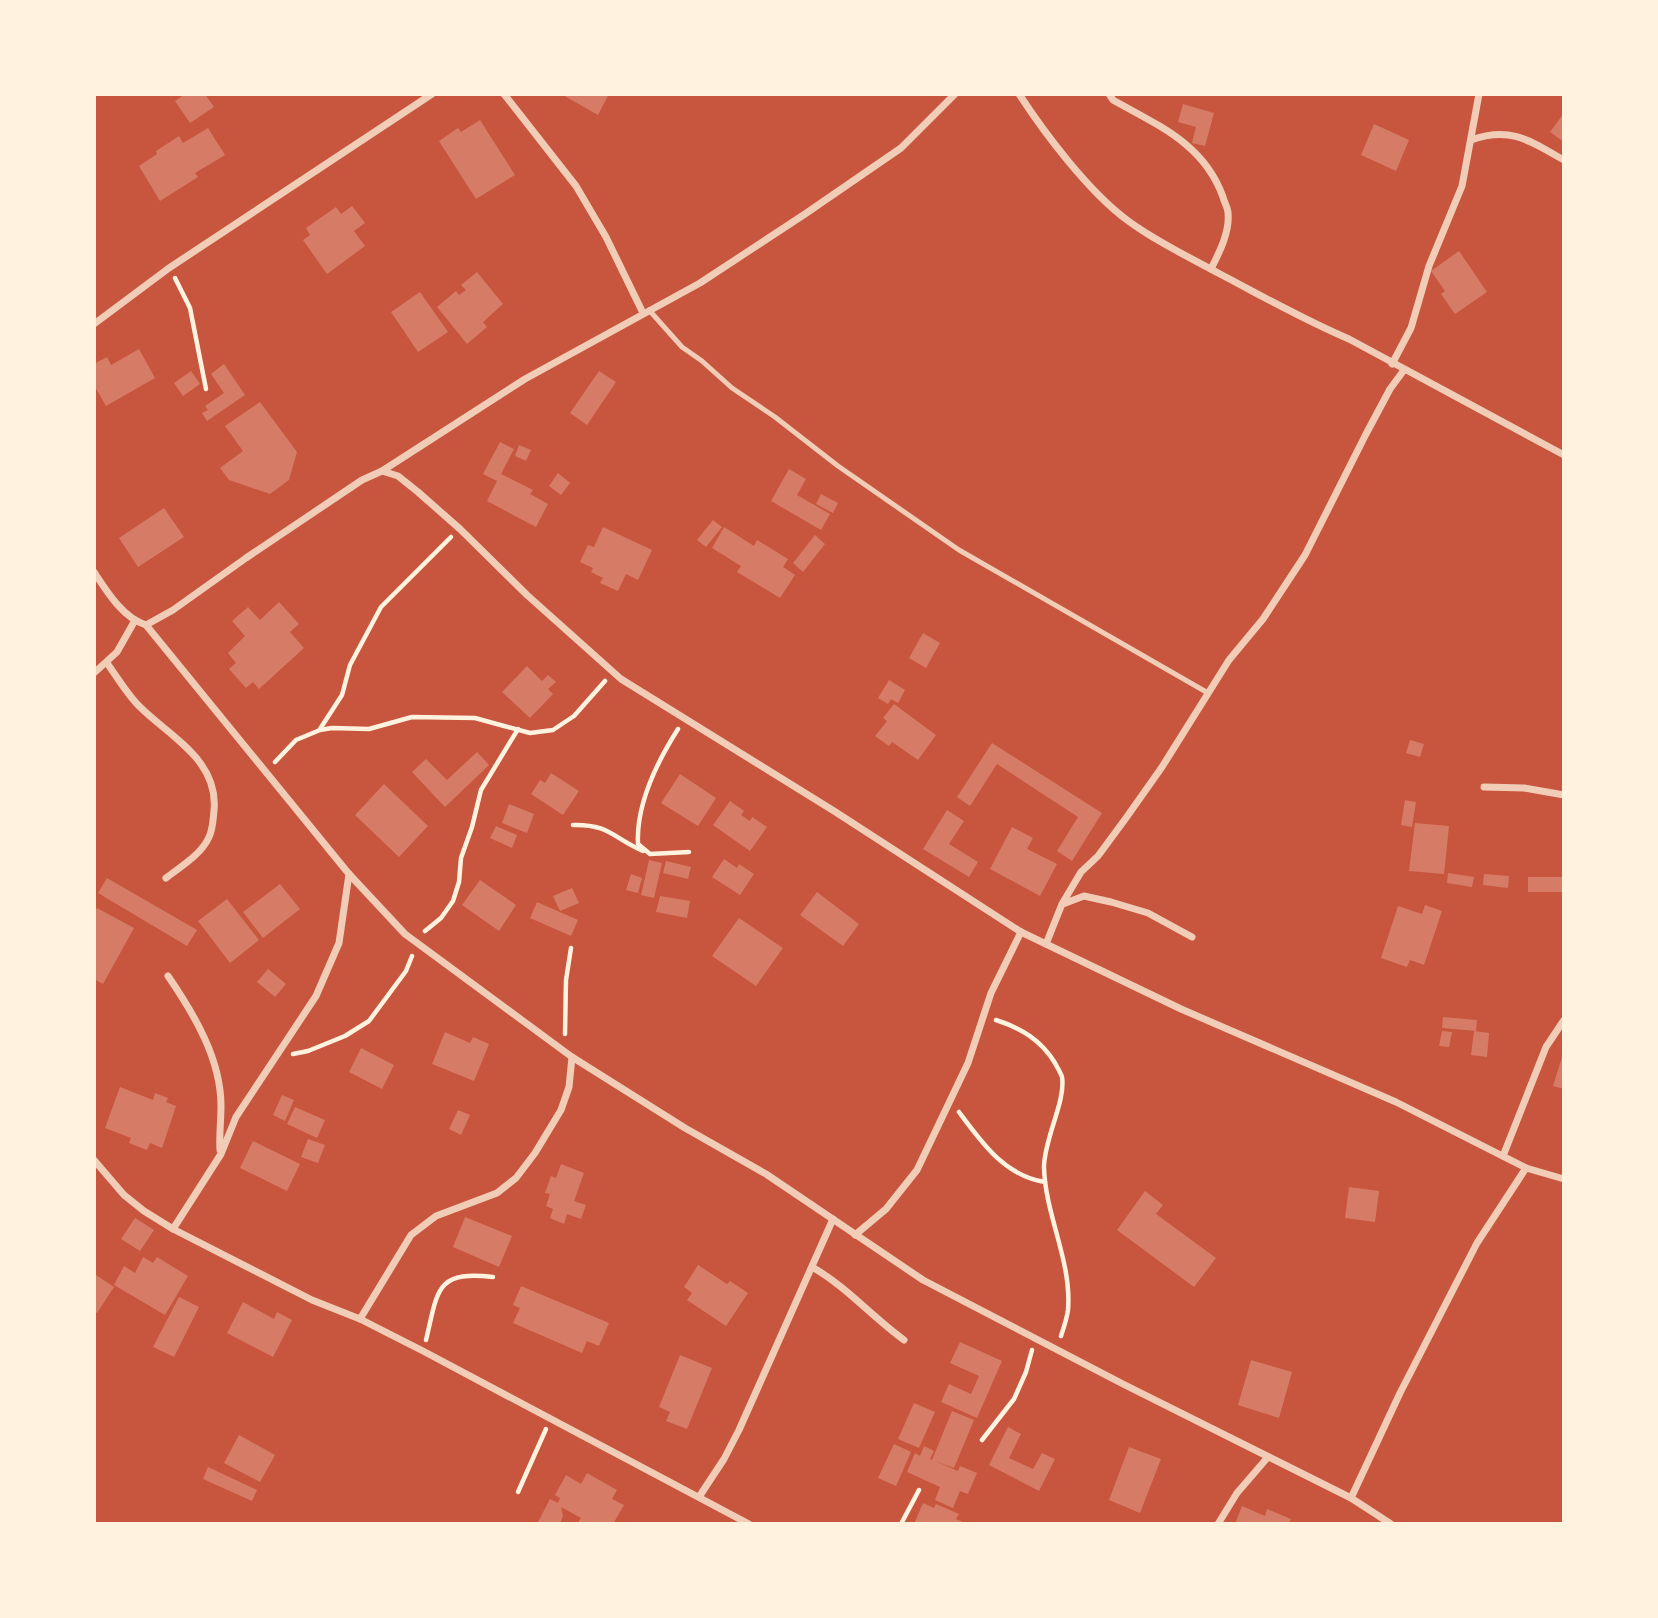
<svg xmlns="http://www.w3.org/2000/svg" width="1658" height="1618" font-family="'Sofia Sans Condensed',sans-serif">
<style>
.building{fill:#d67c66}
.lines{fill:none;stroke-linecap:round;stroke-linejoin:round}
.path{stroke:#fff3e0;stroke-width:4.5}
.service{stroke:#f1ccb7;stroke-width:5}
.minor{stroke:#f1ccb7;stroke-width:7}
</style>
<rect width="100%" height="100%" fill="#c8553d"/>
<g class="building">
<path d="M185,94H205L214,107L190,123L175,101Z"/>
<path d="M561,94H609L598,115Z"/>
<path d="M1183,104L1214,113L1205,146L1192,143L1196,127L1178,122Z"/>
<path d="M1564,113V142L1550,132Z"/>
<path d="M480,120L515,175L476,199L439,141L458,128L461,132Z"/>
<path d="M1374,124L1409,140L1396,171L1361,155Z"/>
<path d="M208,128L225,155L195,173L198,177L160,201L139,166L157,154L156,151L179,136L183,143Z"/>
<path d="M352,206L365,223L354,231L365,246L327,274L303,240L310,235L306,228L336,207L341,214Z"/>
<path d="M1459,251L1487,292L1455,314L1441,294L1445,291L1431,271Z"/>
<path d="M477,272L503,304L483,322L487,327L467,344L437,307L456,291L459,295L466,290L461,285Z"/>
<path d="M420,292L448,332L418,352L391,312Z"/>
<path d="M139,349L155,378L106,406L94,385V364L107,357L111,365Z"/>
<path d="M224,364L245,395L207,421L202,413L208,410L205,406L224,393L211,374Z"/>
<path d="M191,371L200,384L183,396L174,383Z"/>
<path d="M599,371L616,382L587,425L570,413Z"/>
<path d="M260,402L297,452L289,480L270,494L229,480L220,468L243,451L225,426Z"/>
<path d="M500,442L514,449L501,474L533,490L530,494L548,504L536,527L487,501L497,481L483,474Z"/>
<path d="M519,445L531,450L526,461L515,456Z"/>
<path d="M789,469L806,479L797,495L830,514L821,530L771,501Z"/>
<path d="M558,473L570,483L561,495L549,486Z"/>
<path d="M821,494L838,503L833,513L816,504Z"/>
<path d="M164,508L184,537L138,567L119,538Z"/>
<path d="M713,520L722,527L706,547L697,540Z"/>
<path d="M603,527L652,550L638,580L626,574L618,591L600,583L603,578L591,572L593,568L580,562L588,545L594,547Z"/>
<path d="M724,527L754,546L757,540L788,559L783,567L795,575L780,598L737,572L741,566L712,548Z"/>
<path d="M815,535L825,544L803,572L793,563Z"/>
<path d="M279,602L299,624L290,632L304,648L259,689L253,682L246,688L229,669L236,663L228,653L245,636L232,621L248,607L260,620Z"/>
<path d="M923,633L940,643L926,668L909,658Z"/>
<path d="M527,666L542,681L548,675L556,682L548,689L553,694L530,718L502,692Z"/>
<path d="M889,680L905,690L898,703L891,699L888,704L878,698Z"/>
<path d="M894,704L936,735L918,760L892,742L889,746L875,736L887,721L883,718Z"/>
<path d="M1410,740L1424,744L1420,757L1406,753Z"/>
<path d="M992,743L1102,813L1072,861L1057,851L1078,817L997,764L970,806L957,797Z"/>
<path d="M477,752L489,765L445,807L412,772L426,759L447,780Z"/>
<path d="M551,773L579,791L563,815L531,794L540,780L545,783Z"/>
<path d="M680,774L716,798L698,826L661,803Z"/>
<path d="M384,784L428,826L399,857L355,815Z"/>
<path d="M1405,800L1416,802L1412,827L1401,825Z"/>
<path d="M730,801L744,811L741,815L750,821L752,817L767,827L750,851L713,825Z"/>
<path d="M509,804L534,814L527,833L502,823Z"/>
<path d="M947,810L964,821L949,844L978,862L969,877L923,849Z"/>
<path d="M1415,823L1449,826L1444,874L1409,871Z"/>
<path d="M496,826L517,835L512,848L490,838Z"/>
<path d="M1012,827L1033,838L1027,849L1057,864L1040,896L990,869Z"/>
<path d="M724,859L737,868L739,864L754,874L740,895L712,877Z"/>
<path d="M649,860L662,863L654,898L641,895Z"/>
<path d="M666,861L691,867L688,879L663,873Z"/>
<path d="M1448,873L1474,877L1472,887L1447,883Z"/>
<path d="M631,874L642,878L638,893L626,890Z"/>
<path d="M1484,874L1509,876L1508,888L1483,885Z"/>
<rect x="1528" y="877" width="36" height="15"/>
<path d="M107,878L197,930L187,946L98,893Z"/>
<path d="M480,880L516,905L499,931L462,905Z"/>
<path d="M280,884L300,909L263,938L243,912Z"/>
<path d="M572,888L579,903L560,911L553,896Z"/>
<path d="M817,892L859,924L843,946L800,915Z"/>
<path d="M660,896L690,901L687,918L656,912Z"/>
<path d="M227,899L259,940L230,963L198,921Z"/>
<path d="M537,902L578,920L571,936L530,918Z"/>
<path d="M1425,905L1442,911L1424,965L1410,960L1407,967L1381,958L1398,906L1422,914Z"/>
<path d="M97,908L134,928L103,984L94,979V913Z"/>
<path d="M739,918L783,948L756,986L712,956Z"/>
<path d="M268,969L286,984L275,997L257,982Z"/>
<path d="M1443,1017L1477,1020L1476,1031L1442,1028Z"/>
<path d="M1442,1031L1452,1032L1449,1047L1439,1046Z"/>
<path d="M1474,1031L1489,1033L1487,1057L1471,1055Z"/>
<path d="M445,1032L470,1043L473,1037L489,1044L474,1081L432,1064Z"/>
<path d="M361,1048L394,1065L382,1089L349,1072Z"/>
<path d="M1563,1054H1564V1089L1553,1086Z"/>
<path d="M120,1087L153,1100L155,1093L168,1098L166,1102L176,1106L162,1148L150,1143L147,1150L129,1143L131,1138L105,1128Z"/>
<path d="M282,1095L294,1100L285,1121L273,1115Z"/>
<path d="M295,1107L325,1120L317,1138L287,1124Z"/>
<path d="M458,1110L470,1115L461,1135L449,1129Z"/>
<path d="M308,1139L325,1145L318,1163L301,1157Z"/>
<path d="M253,1141L300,1164L287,1191L240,1168Z"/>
<path d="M561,1164L584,1173L574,1201L586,1205L581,1219L567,1214L564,1224L550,1218L553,1209L546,1206L550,1194L545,1193L551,1176L556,1178Z"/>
<path d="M1349,1187L1379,1191L1375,1222L1345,1218Z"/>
<path d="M1145,1191L1163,1205L1156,1214L1216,1258L1194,1287L1117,1230Z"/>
<path d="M465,1217L512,1236L499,1267L453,1247Z"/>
<path d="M135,1218L154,1230L140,1251L121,1239Z"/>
<path d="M143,1257L153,1263L157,1257L188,1276L165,1315L114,1285L124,1266L135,1273Z"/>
<path d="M698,1265L727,1284L730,1281L748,1293L726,1326L687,1300L692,1293L684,1287Z"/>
<path d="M96,1275L114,1287L97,1313L94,1311Z"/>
<path d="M521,1286L609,1323L599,1346L587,1341L582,1353L513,1323L520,1308L513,1305Z"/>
<path d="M179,1297L199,1307L174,1357L153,1347Z"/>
<path d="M243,1302L274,1319L277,1312L292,1320L273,1357L227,1333Z"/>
<path d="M960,1342L1002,1361L977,1418L941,1402L949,1384L971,1394L979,1376L950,1363Z"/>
<path d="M680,1355L712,1368L687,1429L666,1421L670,1412L659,1407Z"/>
<path d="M1251,1360L1292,1372L1279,1418L1238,1405Z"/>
<path d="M914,1403L935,1412L919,1448L898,1439Z"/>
<path d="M952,1411L974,1420L954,1468L935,1461L958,1471L960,1466L977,1473L968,1494L960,1491L953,1508L935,1500L940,1487L907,1472L915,1453L920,1456L924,1446L934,1451L930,1459L932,1460Z"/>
<path d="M1008,1427L1021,1434L1009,1458L1033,1469L1042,1453L1055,1459L1039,1491L989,1465Z"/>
<path d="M239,1435L275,1455L260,1482L224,1463Z"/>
<path d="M894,1444L911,1452L896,1486L878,1478Z"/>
<path d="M1129,1447L1161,1459L1140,1513L1109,1500Z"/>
<path d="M208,1467L257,1490L252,1501L203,1479Z"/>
<path d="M587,1473L617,1490L612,1499L624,1505L613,1524H577L581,1518L561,1507L563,1516L560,1524H537L550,1499L558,1503L560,1498L555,1495L566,1475L581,1484Z"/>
<path d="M923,1503L934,1508L936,1504L959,1514L956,1519L967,1524H914Z"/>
<path d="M1242,1506L1265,1516L1267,1509L1291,1519L1289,1524H1235Z"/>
</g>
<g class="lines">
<g class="path">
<path d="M175,278L190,308L206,389"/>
<path d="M320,729L342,695L350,665L381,607L451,537"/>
<path d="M678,729C657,762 636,805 638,844L650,854L689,852"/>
<path d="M275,762L296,740L320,730L332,728L369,729L412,717L475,718L530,733L553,730L574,716L605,681"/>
<path d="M573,825C609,824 613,838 643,851"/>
<path d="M425,931L441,918L453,901L459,882L461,858L472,827L481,790L518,729"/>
<path d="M996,1020C1021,1028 1041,1040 1055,1063C1057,1067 1061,1073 1062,1077C1066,1101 1044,1139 1044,1167C1045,1215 1072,1261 1068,1310C1067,1318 1064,1327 1061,1336"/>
<path d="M565,1034L566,980L571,948"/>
<path d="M293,1054L308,1051L345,1036L369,1021L406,971L412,956"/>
<path d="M959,1112C982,1143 1005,1176 1045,1182"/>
<path d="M426,1340C438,1291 435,1270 493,1277"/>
<path d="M982,1440L1014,1399L1026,1372L1032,1350"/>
<path d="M518,1492L546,1429"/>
<path d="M901,1524L919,1490"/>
</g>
<path class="service" d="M649,310L682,347L702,361L732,388L775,417L838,466L959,550L1208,693"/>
<g class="minor">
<path d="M504,94L576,186L606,237L643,313"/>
<path d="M1019,94C1045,134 1089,192 1127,220C1155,241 1189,257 1220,274C1262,296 1304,320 1349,339L1564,455"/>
<path d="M1109,94L1113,100C1159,126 1204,144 1223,197C1224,202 1228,208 1228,213C1230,232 1219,253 1211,269"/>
<path d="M1471,140C1511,126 1530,141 1564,160"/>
<path d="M94,324L169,268L432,94"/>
<path d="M1392,364L1411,328L1429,266L1462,186L1479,94"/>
<path d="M382,471L525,379L700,283L805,214L901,148L955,94"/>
<path d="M94,572C107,592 123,618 146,625L173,610L246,558L362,480L382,471L398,476L418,492L460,529L527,595L621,679L834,811L1021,932L1181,1009L1396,1102L1526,1168L1564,1179"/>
<path d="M146,625L349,874L405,934L572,1057L685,1128L766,1174L923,1280L1123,1384L1351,1498L1391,1524"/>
<path d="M107,663C117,677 127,694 139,706C170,737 219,760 214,811C213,819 213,829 209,837C202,854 180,867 166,878"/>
<path d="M94,673L117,652L134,622"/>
<path d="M1484,787L1524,788L1564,795"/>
<path d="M1063,904L1084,896L1111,902L1148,913L1192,937"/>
<path d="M1046,944L1062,904L1081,872L1098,856L1126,818L1162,767L1229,660L1263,619L1305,555L1366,434L1390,389L1404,370"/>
<path d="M168,976C194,1014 221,1059 221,1106C221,1121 219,1135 220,1150"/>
<path d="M1503,1156L1546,1047L1564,1020"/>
<path d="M94,1160L124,1195L144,1211L173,1229L312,1300L360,1319L423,1351L749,1524"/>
<path d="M173,1229L221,1154L236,1117L316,996L339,943L349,874"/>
<path d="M855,1235L886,1209L917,1170L968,1063L991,993L1021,932"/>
<path d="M812,1267C847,1287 872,1317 904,1340"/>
<path d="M360,1319L411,1235L436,1216L497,1193L516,1178L535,1153L561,1110L569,1087L572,1057"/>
<path d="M699,1497L724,1459L739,1430L833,1219"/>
<path d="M1351,1498L1400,1393L1477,1243L1526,1168"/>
<path d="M1218,1524L1237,1493L1268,1457"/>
</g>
</g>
<rect width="1658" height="1618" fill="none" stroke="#fff3e0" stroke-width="192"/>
</svg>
